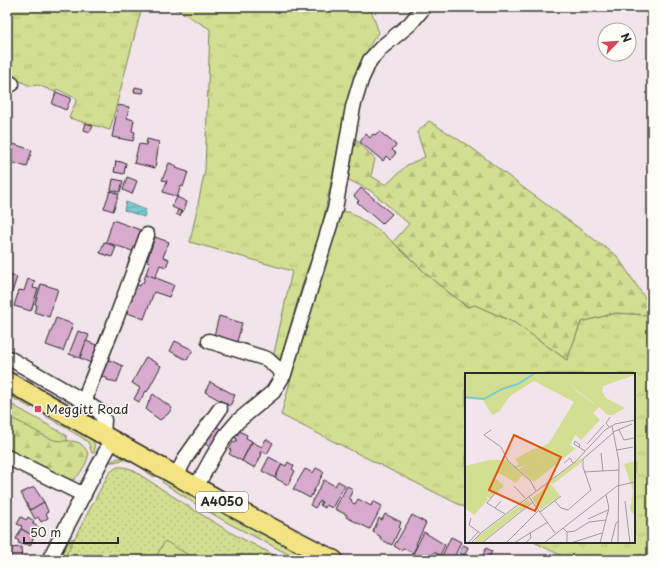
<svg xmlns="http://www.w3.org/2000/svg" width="659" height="567" font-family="'Playpen Sans',sans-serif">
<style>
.grass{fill:url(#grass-tufts);stroke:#7e845e}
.forest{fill:url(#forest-firs);stroke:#7e845e}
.park{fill:url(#park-dots);stroke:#7e845e}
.garden{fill:#d2de91;stroke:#7e845e}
.water{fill:url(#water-rules);stroke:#5a8b8f}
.building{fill:#d8abce;stroke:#2b2b2b}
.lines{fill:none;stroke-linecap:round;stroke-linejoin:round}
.minor-casing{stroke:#2b2b2b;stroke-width:17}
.major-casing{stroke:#2b2b2b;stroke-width:21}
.minor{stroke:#fdfcf7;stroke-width:14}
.major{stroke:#f4e382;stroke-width:18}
.poi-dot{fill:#d1495b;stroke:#fdfcf7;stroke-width:1.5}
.labels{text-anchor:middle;stroke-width:3;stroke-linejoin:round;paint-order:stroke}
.shield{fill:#fdfcf7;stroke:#6a6a68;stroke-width:1}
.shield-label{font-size:12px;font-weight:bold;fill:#2b2b2b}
.poi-label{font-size:13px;fill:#2b2b2b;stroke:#fdfcf7;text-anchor:start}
.inset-river{fill:none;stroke:#7acbd2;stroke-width:2}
.inset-road{fill:none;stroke:#a29a9e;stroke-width:1}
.view{fill:#df570e;fill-opacity:0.15;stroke:#df570e;stroke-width:2}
.inset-edge{fill:none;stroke:#2b2b2b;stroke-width:2}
</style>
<defs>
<pattern id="grass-tufts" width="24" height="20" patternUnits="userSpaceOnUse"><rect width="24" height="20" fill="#d2de91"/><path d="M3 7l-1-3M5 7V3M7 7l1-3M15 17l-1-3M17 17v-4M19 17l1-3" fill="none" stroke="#b4bf7d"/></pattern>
<pattern id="forest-firs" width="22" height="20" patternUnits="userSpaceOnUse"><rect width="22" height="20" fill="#d2de91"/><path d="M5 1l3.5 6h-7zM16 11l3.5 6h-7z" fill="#b4bf7d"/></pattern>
<pattern id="park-dots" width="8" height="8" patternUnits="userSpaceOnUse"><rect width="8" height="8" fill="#d2de91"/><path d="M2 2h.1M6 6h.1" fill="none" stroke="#b4bf7d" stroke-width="1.8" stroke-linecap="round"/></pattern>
<pattern id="water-rules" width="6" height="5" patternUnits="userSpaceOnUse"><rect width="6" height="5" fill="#7acbd2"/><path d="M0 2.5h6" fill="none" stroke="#6aaeb4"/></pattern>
</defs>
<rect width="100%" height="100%" fill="#f2e4eb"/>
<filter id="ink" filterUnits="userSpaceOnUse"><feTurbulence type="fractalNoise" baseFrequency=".025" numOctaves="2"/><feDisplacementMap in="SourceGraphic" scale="8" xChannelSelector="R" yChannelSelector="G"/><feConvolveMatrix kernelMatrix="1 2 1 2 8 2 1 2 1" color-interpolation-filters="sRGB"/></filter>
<g filter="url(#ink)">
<g class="grass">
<path d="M7,7H142L110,130L69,118L77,99L57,89L55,92L38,85L30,86L12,77L11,71L7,69Z"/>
<path d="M173,7H370L379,33L373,40L365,56L357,76L338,147L319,241L306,272L280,361L274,353L292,271L190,242L205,170L210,29Z"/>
<path d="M343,212H350L384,234L433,280L467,307L475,305L515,323L567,360L581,322L616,313L650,315L652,316V560H570L534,542H634V374H466V508L281,415L312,301L339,215Z"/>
<path d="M7,389L33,404L31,408L7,395Z"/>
<path d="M7,402L66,435L68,444L59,449L7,425Z"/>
<path d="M46,411L89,435C94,441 96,446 94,453H92L88,442L81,437L44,415Z"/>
<path d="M118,458H128L156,474L154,477C146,472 136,462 126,460C120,459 116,463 110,462Z"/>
<path d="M164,478L317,560H301L284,552L228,523L194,503L162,482Z"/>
</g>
<g class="forest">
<path d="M429,121L472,148L521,186L617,256L649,304L650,315L616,313L581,322L567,360L515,323L475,305L468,307L433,280L393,242L409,224L371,191L345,178L353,136L375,159L371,176L386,185L407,165L425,157L417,132Z"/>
<path d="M7,417C24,422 37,434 54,440C62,442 74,439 81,444C84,447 89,452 88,457C87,463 78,478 73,480L60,477L7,449Z"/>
<path d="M72,538L87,543L88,560H56Z"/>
</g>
<path class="park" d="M117,467H123L131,469L194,510L235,535L284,560H63L109,473Z"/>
<path class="garden" d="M165,541L197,560H154Z"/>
<path class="water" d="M126,202L146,210L144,217L124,210Z"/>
<g class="building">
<path d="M135,87L144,89L143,93L134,92Z"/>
<path d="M56,92L71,98L66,110L52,104Z"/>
<path d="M118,105L129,107L127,118L134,120L132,131L135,132L133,141L112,137Z"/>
<path d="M86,123L93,126L90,132L84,130Z"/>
<path d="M379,131L396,145L392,150L396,153L390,160L386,156L383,161L360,142L366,134L370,138L373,134L375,135Z"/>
<path d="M147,139L159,142L155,168L134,163L139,144L146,145Z"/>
<path d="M7,142L32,150L27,167L7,161Z"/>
<path d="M116,161L126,163L124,174L114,172Z"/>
<path d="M169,163L177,166L176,168L188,172L183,187L181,186L177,197L163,192L167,181L162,180Z"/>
<path d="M127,177L137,181L132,194L123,190Z"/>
<path d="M113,179L123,181L120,192L111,190Z"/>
<path d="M361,188L392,214L382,224L357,202L359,201L354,196Z"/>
<path d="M110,191L119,194L113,211L104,208Z"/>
<path d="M177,197L187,202L183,212L172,207Z"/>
<path d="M178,210L182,212L180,216L176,214Z"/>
<path d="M113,220L143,231L135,252L106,242Z"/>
<path d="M155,237L169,242L163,257L169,259L166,267L160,265L155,278L146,274L150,262L147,261Z"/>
<path d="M104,242L116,247L112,257L100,253Z"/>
<path d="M7,274L17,277L8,304H7Z"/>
<path d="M146,274L174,285L169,297L154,292L144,319L125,312L135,284L140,286L141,283H143Z"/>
<path d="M28,279L35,281L33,288L38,289L31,311L14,306L19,290L24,291Z"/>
<path d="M41,284L58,289L49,317L34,312L37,305L35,304Z"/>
<path d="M219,316L242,323L237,342L214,336Z"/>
<path d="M56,318L73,324L63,351L46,345Z"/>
<path d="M78,331L89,335L80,358L69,354Z"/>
<path d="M86,341L102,347L95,365L80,358Z"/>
<path d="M175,341L193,350L187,360L170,351Z"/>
<path d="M146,357L161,366L147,392L146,391L139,402L134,399L140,388L132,383Z"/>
<path d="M107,359L123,366L117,382L107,380V378L100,376Z"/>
<path d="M210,382L235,395L230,406L205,392Z"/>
<path d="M153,394L172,408L168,414L160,420L146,410L149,401Z"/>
<path d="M216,426L223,431L211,448L204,443Z"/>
<path d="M239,431L247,435L246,438L252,441L242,461L229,454L231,450L229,449L233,442L235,443L237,439L235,438Z"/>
<path d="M266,439L273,443L267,454L261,451L260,453L262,454L255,468L242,461L252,442L262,447Z"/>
<path d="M269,457L282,464L275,478L262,471Z"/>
<path d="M288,462L294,466L292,469L295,471L288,485L275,478L282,464L286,466Z"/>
<path d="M316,468L324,472L310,498L293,489L305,469L313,473Z"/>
<path d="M324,480L335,486L338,481L345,485L332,508L326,505L325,508L320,505L322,502L320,501L315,508L310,505Z"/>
<path d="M347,486L353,489L349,498L352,500L351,502L355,504L358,499L371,506L373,501L382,506L370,529L346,517L347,515L335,509Z"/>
<path d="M34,487L44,502L30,510L21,493Z"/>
<path d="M44,502L47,509L48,512L46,513L48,518L41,522L38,517L35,519L30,510Z"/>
<path d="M385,514L401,522L399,528H400L392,545L380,539L381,537L373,532L379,518L382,520Z"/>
<path d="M412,515L426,523L416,544L417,545L413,553L403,548L401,550L394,546Z"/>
<path d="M21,517L26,520L28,517L34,521L32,523L40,528L34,536L21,529L22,526L17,524Z"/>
<path d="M21,529L34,536L30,546L25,543L24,545L18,543L19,541L16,539Z"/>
<path d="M424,532L445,545L440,555L434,552L430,560H410Z"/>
<path d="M451,537L461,542L453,560H440Z"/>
<path d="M463,545L468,547L465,555L459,553Z"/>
<path d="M21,547L22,560H11L10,548Z"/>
<path d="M7,548H10L11,560H7Z"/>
<path d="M486,548L492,551L488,560L482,558Z"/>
<path d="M463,555L467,557L466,559L469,560H460Z"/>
</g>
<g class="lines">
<g class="minor-casing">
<g id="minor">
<path d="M7,82L12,84"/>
<path d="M209,341L267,359L284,374"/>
<path d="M7,357L85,402L100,412L104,420L103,435"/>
<path d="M85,402L89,387L116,319L147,235"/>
<path d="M7,457L84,495"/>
<path d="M176,476L186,457L220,409"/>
<path d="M196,487L212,458L226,435L238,421L273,392L284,374L335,209L353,107L361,80L370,60L382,47L410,24L424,7"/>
<path d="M49,560L112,440"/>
</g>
</g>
<g class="major-casing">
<path id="major" d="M7,381L234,508L334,560"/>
</g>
<use href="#minor" class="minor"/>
<use href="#major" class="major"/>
</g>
</g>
<rect class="poi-dot" x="34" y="405" width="8" height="8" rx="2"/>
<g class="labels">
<rect class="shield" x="196" y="492" width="52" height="20" rx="3"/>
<g class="shield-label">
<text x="222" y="506">A4050</text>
</g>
<g class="poi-label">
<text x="46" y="414">Meggitt Road</text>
</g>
</g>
<g transform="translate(465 373)">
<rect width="170" height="170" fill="#f2e4eb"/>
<path d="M0,0H90L106,9L110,17L129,31L134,15L138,13L137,19L141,25L160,35L148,42H143L134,34L128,40L135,47L116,67L110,62L105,72L116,80L110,76L69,109L54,96L75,84L72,81L75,75L84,70L109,29L69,8L45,23L34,39L27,42L18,27L0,26ZM117,84L113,88L117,85V89L88,111L96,122L86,109L69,121ZM24,87H41L64,107L57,103L51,110L34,100L29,104L39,113L25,126L21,123L23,127L9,142L0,135V93ZM63,126V130L35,154L14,170H9L12,164Z" fill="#d2de91"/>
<path d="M90,0H170V2L138,13L134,15L130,31L110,16L106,9ZM75,75L72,81L75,84L67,90L52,95L48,93L54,92L50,86L68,76ZM63,127L65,130L16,170H12Z" fill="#d2de91"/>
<path d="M170,88V140L168,141L165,136L168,118L159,91ZM86,111L95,123L75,137L67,125Z" fill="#d2de91"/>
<path d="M77 123a5 5 0 1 1 10 0a5 5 0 1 1-10 0Z" fill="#d2de91"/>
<path class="inset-river" d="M0,24L19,26L37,16L53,11L70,0"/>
<path class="inset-road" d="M147,53L154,89L153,170M144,54L141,50L145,44M26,57L19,62L36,74L43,88L65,107L71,118M154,57L159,67L169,65M148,59L167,51M122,71L139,52M114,74L115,72L110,68L109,71L120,78M152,77L168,74M136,80L138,98M99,90L105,85L108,90M119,99L154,97M49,113L60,125M64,124L90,160M36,128L30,135L40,141M90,128L96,135L103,137M160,128L165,170M30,135L22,130L31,119M103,137L126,117L118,94V86L148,60M75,139L96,123M6,145L4,152L15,160M123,146L143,137M98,155L102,159V170M102,159L110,158L124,149L141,147M3,170L13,159M6,170L17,159L110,89L140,57L150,51L170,47M17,170L68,129M41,170L74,137M49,170L83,149M60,170L66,165L65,159M79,170L152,113L170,109M106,170L137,160M135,170L144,135L141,122M146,170L151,150L154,148"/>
<path class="view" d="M49,62L96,84L70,138L24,117Z"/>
<rect width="170" height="170" class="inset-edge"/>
</g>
<rect width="659" height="567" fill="none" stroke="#fdfcf7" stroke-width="24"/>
<rect x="12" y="12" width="635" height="543" fill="none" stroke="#2b2b2b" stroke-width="1.5" filter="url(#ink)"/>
<g transform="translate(617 42) rotate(65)"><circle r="19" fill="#fdfcf7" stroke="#a9a8a5"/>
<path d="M0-3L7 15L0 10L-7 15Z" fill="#d1495b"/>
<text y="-6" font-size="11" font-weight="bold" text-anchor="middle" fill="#2b2b2b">N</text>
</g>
<path d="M24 537v6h94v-6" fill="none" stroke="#2b2b2b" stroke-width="2"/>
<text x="30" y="537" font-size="12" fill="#2b2b2b" stroke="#fdfcf7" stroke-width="3" paint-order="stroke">50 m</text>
</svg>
